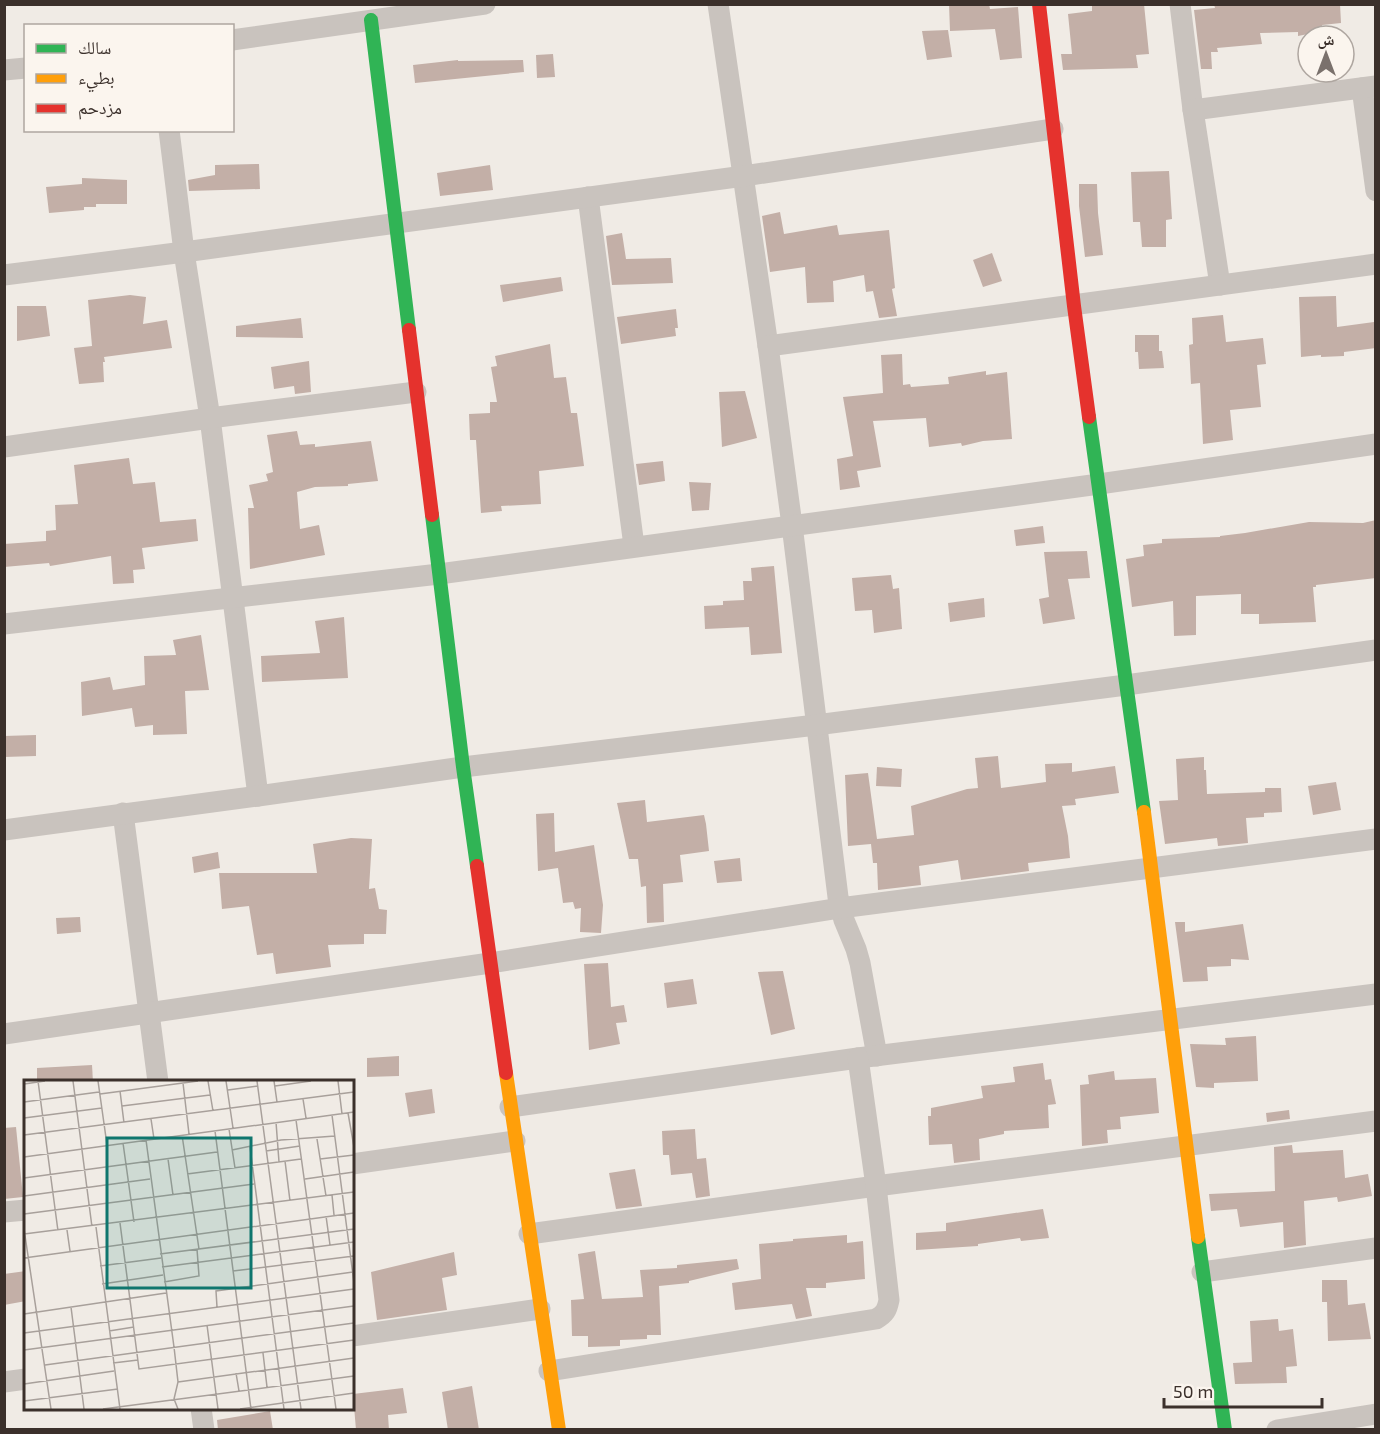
<svg xmlns="http://www.w3.org/2000/svg" width="1380" height="1434" font-family="'Exo 2','Noto Naskh Arabic',sans-serif">
<style>
.building{fill:#c3afa7}
.lines{fill:none;stroke-linecap:round;stroke-linejoin:round}
.street{stroke:#c9c3be;stroke-width:21}
.fast{stroke:#30b455;stroke-width:14}
.slow{stroke:#ff9f0a;stroke-width:14}
.jam{stroke:#e5322d;stroke-width:14}
.inset-road{fill:none;stroke:#a8a09b;stroke-width:1.5}
.view{fill:#0f766e;fill-opacity:0.15;stroke:#0f766e;stroke-width:3}
.inset-edge{fill:none;stroke:#3b302b;stroke-width:3}
</style>
<rect width="100%" height="100%" fill="#f0ebe5"/>
<g class="building">
<path d="M949,4H989L990,9L1018,7L1022,58L1000,60L995,29L950,31Z"/>
<path d="M1092,4H1144L1149,54L1136,55L1138,68L1063,70L1061,54H1072L1068,14L1092,11Z"/>
<path d="M1214,4H1340L1341,23L1322,25L1323,31L1298,36V32L1260,33L1262,44L1217,48L1218,52H1211L1212,69H1201L1194,10L1215,8Z"/>
<path d="M948,30L952,57L927,60L922,31Z"/>
<path d="M553,54L555,77L537,78L536,55Z"/>
<path d="M458,60V61L523,60L524,72L415,83L413,65Z"/>
<path d="M259,164L260,189L189,191L188,180L215,175V165Z"/>
<path d="M490,165L493,190L440,196L437,173Z"/>
<path d="M1169,171L1172,219L1166,220V247H1142L1140,222H1133L1131,172Z"/>
<path d="M82,178L127,180V204H96V207H84V210L49,213L46,187L82,184Z"/>
<path d="M1079,184H1097L1098,213L1103,255L1085,257L1079,206Z"/>
<path d="M780,212L784,234L837,225L839,235L889,230L895,288L892,289L897,316L879,318L873,291L866,292L864,275L833,281L834,302L807,303L805,267L770,272L762,216Z"/>
<path d="M622,233L626,259L671,258L673,283L612,285L606,236Z"/>
<path d="M992,253L1002,281L983,287L973,260Z"/>
<path d="M561,277L563,291L503,302L500,285Z"/>
<path d="M130,295L146,297L143,324L167,320L172,348L104,357L105,362H103L104,382L79,384L74,348L92,346L88,300Z"/>
<path d="M1336,296L1337,327L1374,322L1376,348L1344,352V356L1321,357V355L1301,357L1299,297Z"/>
<path d="M17,306H46L50,336L17,341Z"/>
<path d="M676,309L678,328H675L676,336L621,344L617,317Z"/>
<path d="M1223,315L1226,342L1263,338L1266,364L1257,365L1261,407L1230,410L1233,440L1203,444L1200,383L1191,384L1189,345L1193,344L1192,318Z"/>
<path d="M301,318L303,338L236,337V326Z"/>
<path d="M1135,335H1159V351H1162L1164,368L1139,369L1138,352H1135Z"/>
<path d="M550,344L554,378L566,377L571,413H577L584,466L539,471L541,504L501,506L502,511L481,513L476,440H470L469,414L490,413V402H497L491,367L497,366L495,356Z"/>
<path d="M902,354L903,385L910,384L911,387L949,384L948,377L986,371V375L1007,372L1012,439L983,441L962,446L961,443L929,447L926,418L873,421L881,467L857,471L860,487L840,490L837,459L853,456L843,397L883,393L881,355Z"/>
<path d="M309,361L311,392L295,394L294,386L274,389L271,367Z"/>
<path d="M745,391L757,438L722,447L719,392Z"/>
<path d="M297,431L300,445L315,444V447L371,441L378,481L348,484V486L315,487L297,492L300,529L319,525L325,555L250,569L248,508H254L249,485L268,481L266,474L273,472L267,435Z"/>
<path d="M129,458L133,484L155,482L160,522L196,519L198,541L142,548L145,569L133,570L134,583L113,584L111,556L50,566L49,563L4,567V544L46,541V531L56,530L55,505L78,504L74,465Z"/>
<path d="M663,461L665,481L639,485L636,464Z"/>
<path d="M689,482L711,483L709,510L692,511Z"/>
<path d="M1376,520V578L1316,585V587H1313L1316,622L1259,624V614H1241V594L1196,596V635L1174,636L1173,601L1132,607L1126,559L1144,556L1143,545L1162,543V539L1220,537V536L1245,533L1309,522L1363,523Z"/>
<path d="M1043,526L1045,543L1016,546L1014,530Z"/>
<path d="M1087,551L1090,578L1068,579L1075,619L1043,624L1039,599L1049,597L1044,552Z"/>
<path d="M774,566L782,653L751,655L749,627L705,629L704,606L723,605V601L744,600L743,581H752L751,568Z"/>
<path d="M891,575L893,589L899,588L902,629L874,633L872,610L855,611L852,578Z"/>
<path d="M984,598L985,617L950,622L948,603Z"/>
<path d="M344,617L348,678L262,682L261,656L320,653L315,621Z"/>
<path d="M201,635L209,690L185,691L187,734L153,735V725L135,727L132,708L82,716L81,682L110,677L113,690L145,685L144,656L176,655L173,640Z"/>
<path d="M36,735V756L4,757V736Z"/>
<path d="M998,756L1001,788L1046,782L1045,764L1072,763V772L1115,766L1119,793L1075,799L1076,805L1062,806L1068,836L1070,858L1028,863L1029,871L961,880L958,860L919,866L921,885L878,890L877,863H873L871,844L848,846L845,775L868,773L877,839L914,835L911,806L967,789L978,788L975,758Z"/>
<path d="M1204,757V770H1206L1207,794L1265,792V788H1281L1282,812L1264,813V817L1246,818L1248,843L1218,846L1217,838L1165,844L1159,801L1178,800L1176,759Z"/>
<path d="M877,767L902,769L901,787L876,786Z"/>
<path d="M1336,782L1341,810L1313,815L1308,786Z"/>
<path d="M645,800L647,822L704,815L706,824L709,851L680,855L683,882L663,884L664,922L647,923L646,886L641,887L638,859H629L617,803Z"/>
<path d="M554,813L555,852L594,845L603,905L601,933L580,932L581,908L575,909L573,902L563,903L558,868L538,871L536,814Z"/>
<path d="M351,838L372,839L369,889L375,888L379,909L387,910L386,934H364V944L328,945L331,967L276,974L273,953L257,955L249,906L222,909L219,873H317L313,844Z"/>
<path d="M218,852L220,868L194,873L192,857Z"/>
<path d="M740,858L742,881L717,883L714,861Z"/>
<path d="M80,917L81,932L57,934L56,918Z"/>
<path d="M1175,922H1185V932L1243,924L1249,960L1231,959V966L1207,967L1208,981L1183,982Z"/>
<path d="M608,963L611,1007L624,1005L627,1022L616,1023L620,1044L589,1050L584,964Z"/>
<path d="M783,971L795,1029L771,1035L758,972Z"/>
<path d="M693,979L697,1004L667,1008L664,983Z"/>
<path d="M1256,1036L1258,1081L1214,1083V1088L1196,1087L1190,1044L1226,1045L1225,1038Z"/>
<path d="M399,1056V1076L367,1077V1058Z"/>
<path d="M1043,1063L1045,1080L1051,1079L1056,1104L1048,1105L1049,1128L1004,1131V1134L979,1139L980,1160L954,1163L952,1144L929,1145L928,1116H931V1108L983,1098L981,1086L1015,1082L1013,1067Z"/>
<path d="M92,1065L93,1082H37V1068Z"/>
<path d="M1114,1071L1115,1080L1156,1078L1159,1113L1120,1117L1121,1129L1107,1130L1108,1143L1082,1146L1080,1085L1089,1084L1088,1075Z"/>
<path d="M432,1089L435,1113L409,1117L405,1093Z"/>
<path d="M1289,1110L1290,1119L1267,1122L1266,1113Z"/>
<path d="M16,1127L23,1197L4,1199V1128Z"/>
<path d="M695,1129L697,1159L706,1158L710,1196L696,1198L692,1173L671,1175L669,1155H663L662,1131Z"/>
<path d="M1292,1145L1293,1153L1343,1150L1345,1178L1368,1174L1372,1196L1338,1202L1337,1197L1304,1201L1306,1245L1284,1248L1283,1222L1240,1227L1237,1209L1211,1211L1209,1194L1275,1191L1274,1147Z"/>
<path d="M635,1169L642,1206L616,1209L609,1173Z"/>
<path d="M1043,1209L1049,1238L1021,1241L1020,1238L978,1244V1246L916,1250V1233L946,1231V1223Z"/>
<path d="M847,1235V1243L863,1241L865,1279L826,1283V1288H806L812,1316L796,1319L792,1304L735,1310L732,1283L761,1279L759,1244L793,1241V1239Z"/>
<path d="M595,1251L602,1299L643,1297L640,1270L677,1268V1265L737,1259L739,1269L689,1281V1283L659,1286L661,1335H647V1339L620,1340V1346L588,1347V1336H572L571,1300L584,1299L578,1254Z"/>
<path d="M454,1252L457,1275L442,1278L447,1310L377,1320L371,1272Z"/>
<path d="M26,1271V1301L4,1305V1274Z"/>
<path d="M1322,1280H1347L1348,1305L1365,1303L1371,1339L1328,1341L1327,1302H1322Z"/>
<path d="M1278,1319L1279,1331L1293,1329L1297,1366L1286,1367L1287,1383L1235,1384L1233,1363L1252,1362L1250,1321Z"/>
<path d="M472,1386L479,1430H448L442,1392Z"/>
<path d="M403,1388L407,1413L388,1415L389,1430H356L353,1394Z"/>
<path d="M270,1411L273,1430H218L217,1420Z"/>
</g>
<g class="lines">
<g class="street">
<path d="M718,4L768,346L792,525L838,897L844,920L856,949L860,963L877,1056"/>
<path d="M1180,4L1193,110L1220,285"/>
<path d="M232,40L485,4"/>
<path d="M4,70L26,68"/>
<path d="M1362,88L1376,191"/>
<path d="M1193,110L1376,86"/>
<path d="M169,130L184,252L210,418L258,796"/>
<path d="M588,197L634,546"/>
<path d="M4,275L184,252L744,176L1053,129"/>
<path d="M768,346L1376,264"/>
<path d="M4,447L210,418L416,392"/>
<path d="M4,624L439,574L1099,484L1376,444"/>
<path d="M123,813L158,1082"/>
<path d="M4,830L258,796L463,767L816,725L1126,685L1376,650"/>
<path d="M4,1034L490,963L840,908L1376,839"/>
<path d="M510,1107L858,1058L1376,994"/>
<path d="M352,1164L515,1141"/>
<path d="M4,1212L26,1210"/>
<path d="M529,1234L876,1186L1376,1121"/>
<path d="M1202,1272L1376,1248"/>
<path d="M352,1336L540,1309"/>
<path d="M549,1371L876,1319C885,1314 887,1310 889,1300L876,1186L858,1058"/>
<path d="M4,1382L26,1379"/>
<path d="M201,1408L204,1430"/>
<path d="M1277,1430L1376,1414"/>
</g>
<g class="fast">
<path d="M371,20L409,330"/>
<path d="M1089,417L1144,812"/>
<path d="M432,515L463,767L477,866"/>
<path d="M1198,1237L1225,1430"/>
</g>
<g class="slow">
<path d="M1144,812L1198,1237"/>
<path d="M506,1073L559,1430"/>
</g>
<g class="jam">
<path d="M1039,4L1074,306L1089,417"/>
<path d="M409,330L432,515"/>
<path d="M477,866L506,1073"/>
</g>
</g>
<g transform="translate(24 1080)">
<rect width="330" height="330" fill="#f0ebe5"/>
<path class="inset-road" d="M14,1L34,151M49,1L68,147M74,1L83,65M184,1L189,31M202,1L209,48M233,1L277,329M250,1L253,22M314,1L318,34M159,3L165,54M0,4L21,1M251,6L287,1M204,10L234,6M96,11L100,43M76,14L174,1M279,19L282,38M0,22L75,12M98,26L186,15M324,33L330,67M308,35L330,203M0,38L78,28M127,39L130,59M272,40L312,329M252,42L255,82M205,49L211,88M191,51L227,329M0,55L330,12M158,55L175,169M293,59L302,116M122,60L150,267L154,302L150,319L154,329M99,63L110,142M226,67L260,329M208,70L257,60L311,56M242,71L276,66M0,77L330,32M144,79L149,115M296,79L330,75M261,81L266,121M163,94L277,79M0,98L193,72M281,99L330,92M308,115L310,135M0,116L126,99M0,134L230,104M302,136L306,165M96,143L115,289L330,260M72,147L96,329M0,149L27,329M43,150L46,171M0,154L330,112M136,174L330,149M0,178L330,133M76,186L137,178M138,187L330,162M209,191L330,176M140,202L175,196L173,169M78,204L139,195M47,227L60,329M193,227L192,211L329,192M0,234L142,213M183,245L194,329M85,251L110,247M0,253L330,209M0,270L330,226M239,273L243,307M89,283L114,280M21,285L330,243M212,293L215,311M154,302L330,278M0,304L90,291M0,321L94,309M79,329L330,296M216,329L330,313"/>
<path class="view" d="M83,58H227V208H83Z"/>
<rect width="330" height="330" class="inset-edge"/>
</g>
<rect width="1380" height="1434" fill="none" stroke="#3b302b" stroke-width="12"/>
<rect x="24" y="24" width="210" height="108" fill="#fbf5ee" stroke="#aea6a0" stroke-width="1.5"/>
<rect x="36" y="44" width="30" height="9" fill="#30b455" stroke="#aea6a0" stroke-width="1.5"/>
<text x="78" y="54" font-size="18" fill="#3b302b">سالك</text>
<rect x="36" y="74" width="30" height="9" fill="#ff9f0a" stroke="#aea6a0" stroke-width="1.5"/>
<text x="78" y="84" font-size="18" fill="#3b302b">بطيء</text>
<rect x="36" y="104" width="30" height="9" fill="#e5322d" stroke="#aea6a0" stroke-width="1.5"/>
<text x="78" y="114" font-size="18" fill="#3b302b">مزدحم</text>
<g transform="translate(1326 54)"><circle r="28" fill="#fbf5ee" stroke="#aea6a0" stroke-width="1.5"/>
<path d="M0-4.5L10 22L0 15L-10 22Z" fill="#7a716c"/>
<text y="-9" font-size="16" font-weight="bold" text-anchor="middle" fill="#3b302b">ش</text>
</g>
<path d="M1164 1398v9h158v-9" fill="none" stroke="#3b302b" stroke-width="3"/>
<text x="1173" y="1398" font-size="18" fill="#3b302b" stroke="#fbf5ee" stroke-width="4.5" paint-order="stroke">50 m</text>
</svg>
